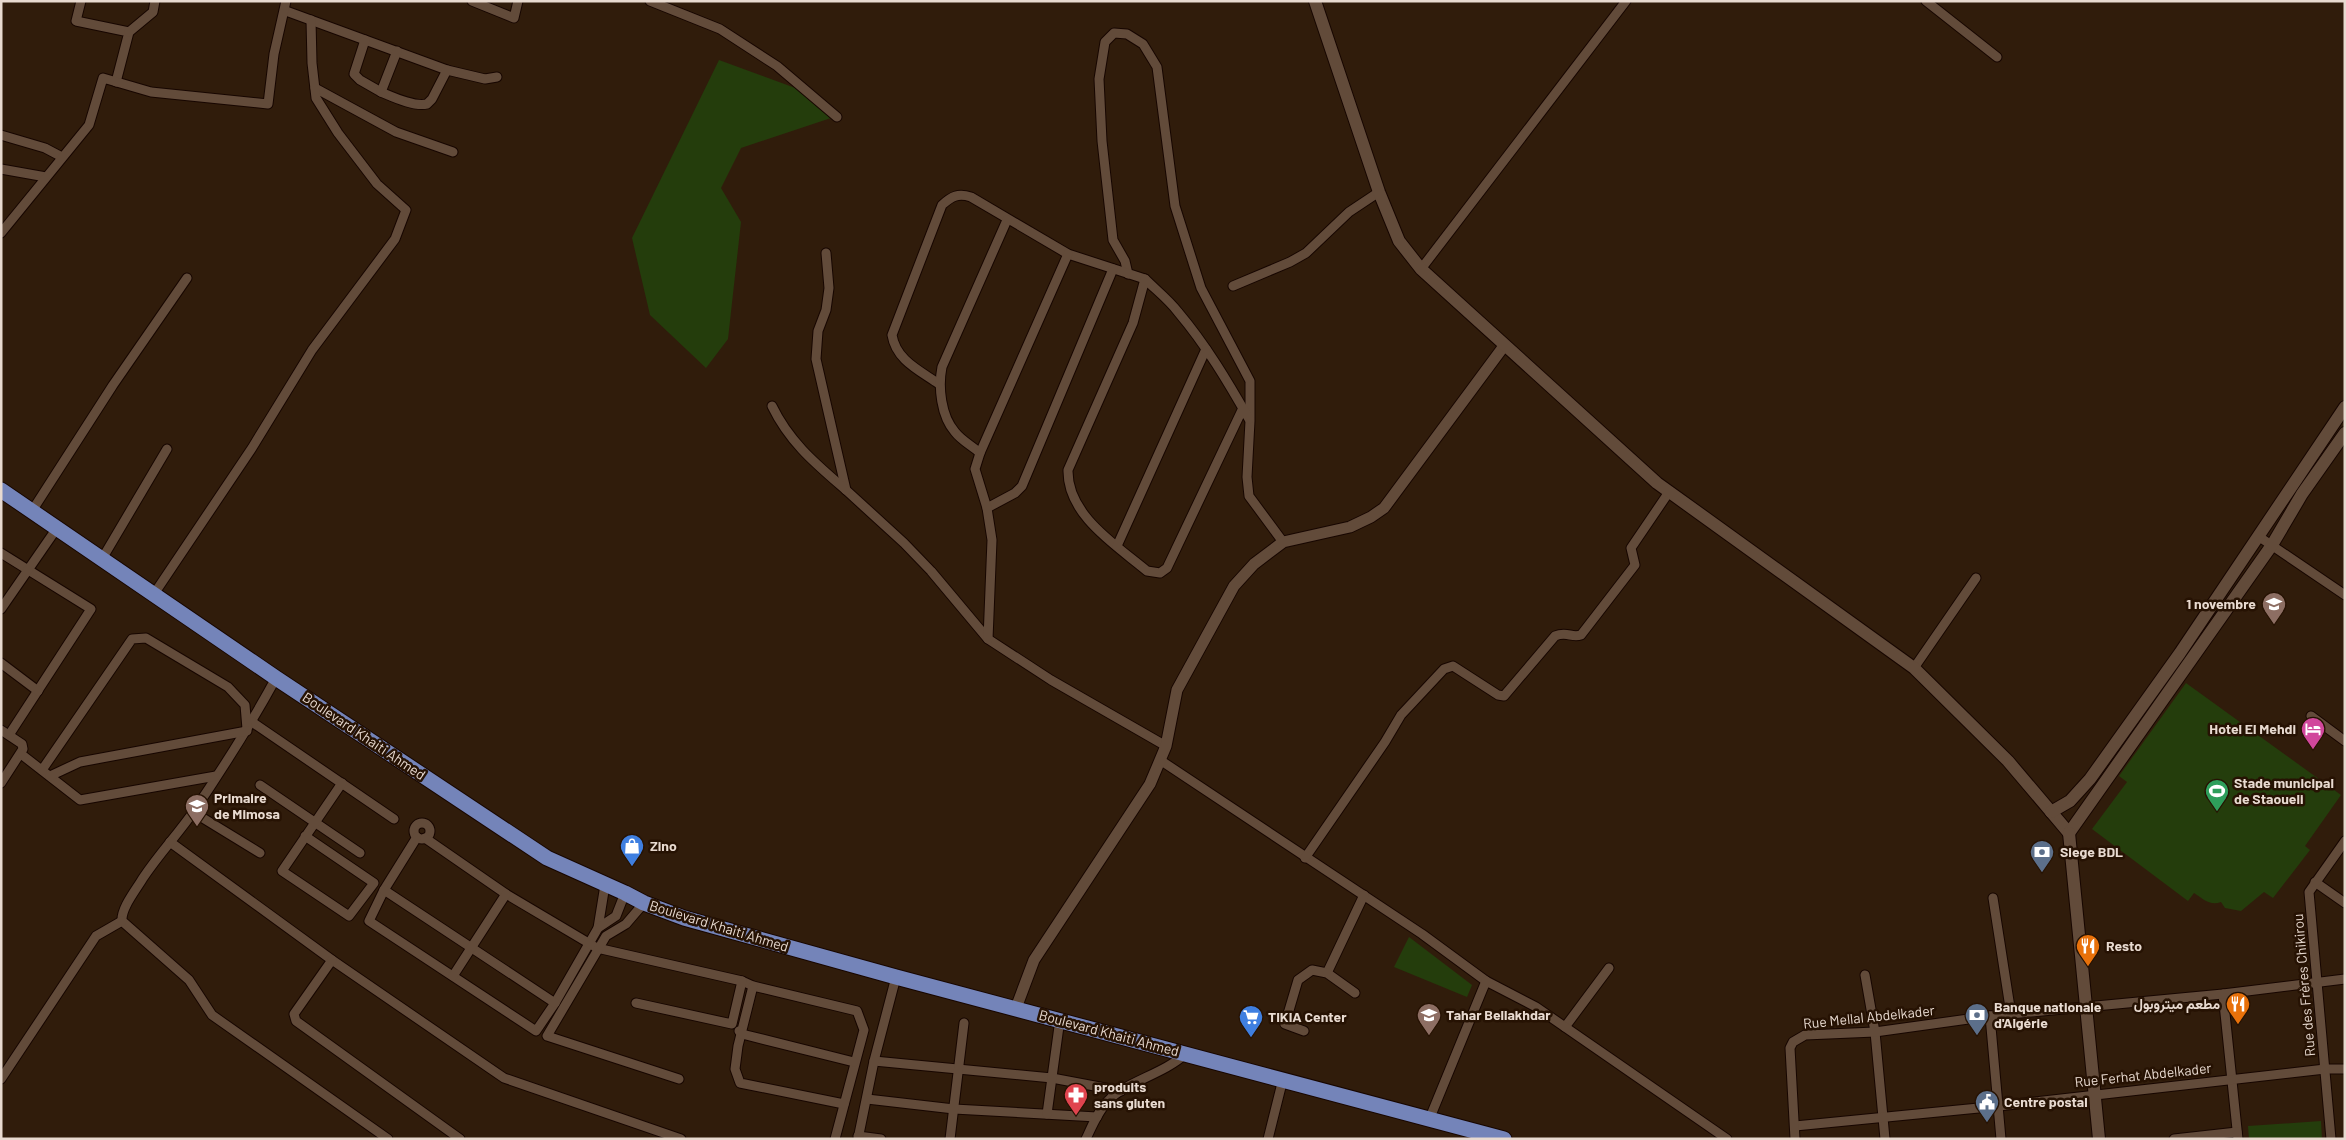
<svg xmlns="http://www.w3.org/2000/svg" width="2346" height="1140" font-family="Barlow,Vazirmatn,sans-serif">
<style>
.green{fill:#243d0c}
.lines{fill:none;stroke-linecap:round;stroke-linejoin:round}
.minor-casing{stroke:#170600;stroke-width:11}
.tertiary-casing{stroke:#170600;stroke-width:13}
.secondary-casing{stroke:#170600;stroke-width:14}
.trunk-casing{stroke:#170600;stroke-width:17}
.minor{stroke:#624b3a;stroke-width:9}
.tertiary{stroke:#624b3a;stroke-width:11}
.secondary{stroke:#624b3a;stroke-width:12}
.trunk{stroke:#7484b9;stroke-width:15}
.labels{text-anchor:middle;stroke-width:5;stroke-linejoin:round;paint-order:stroke}
.poi-label{font-size:14px;font-weight:bold;fill:#e8dad0;stroke:#261203;text-anchor:start}
.street-label{font-size:14px;fill:#e8dad0;stroke:#261203}
</style>
<rect width="100%" height="100%" fill="#301c0b"/>
<g class="green">
<path d="M719,60L798,89L834,117L741,148L721,188L741,222L728,339L706,368L650,315L632,238Z"/>
<path d="M2186,683L2341,795L2305,846L2310,850L2273,898L2264,892L2241,911L2225,908L2221,902C2210,906 2203,899 2194,893L2188,901L2092,829L2127,782L2119,776Z"/>
<path d="M1409,937L1472,985L1467,997L1394,967Z"/>
<path d="M2321,1121L2322,1139H2249L2248,1126Z"/>
</g>
<g class="lines">
<g class="minor-casing">
<g id="minor">
<path d="M81,1L76,21L129,32L116,82"/>
<path d="M472,1L514,18L518,1"/>
<path d="M650,1L720,29L777,66L837,117"/>
<path d="M1926,1L1997,57"/>
<path d="M286,11L447,70L485,79L497,77"/>
<path d="M129,32L153,12L155,1"/>
<path d="M365,40L354,74L360,80L381,92"/>
<path d="M397,51L381,92C393,97 414,107 427,104L432,99L447,70"/>
<path d="M315,88L396,132L453,152"/>
<path d="M1,135L45,148L62,157"/>
<path d="M1,169L46,177"/>
<path d="M1,233L89,125L103,78L151,92L268,104L274,54L286,1"/>
<path d="M826,253L829,288L826,310L818,331L816,359L846,490L904,543L931,571L988,639L1051,680L1166,746"/>
<path d="M1421,269L1626,1"/>
<path d="M1128,274L1125,261L1113,240L1102,141L1099,79L1105,42L1114,33L1127,34L1143,44L1157,67L1175,206L1201,288L1250,381V421L1247,477L1249,496L1283,542"/>
<path d="M1233,286L1290,262L1306,253L1349,212L1379,192"/>
<path d="M939,384C919,370 896,360 892,335L942,205C952,196 958,193 971,197L1068,254L1145,279"/>
<path d="M772,406C790,443 816,464 846,490"/>
<path d="M1243,408L1167,568L1160,573L1147,571C1116,545 1067,515 1068,470L1133,323L1145,279C1156,290 1169,300 1178,312C1206,345 1228,382 1249,419"/>
<path d="M980,453C972,446 961,440 955,432C941,416 938,387 942,367L1007,220"/>
<path d="M987,508L1015,493L1022,486L1113,269"/>
<path d="M32,511L113,385L187,278"/>
<path d="M2258,536L2345,595"/>
<path d="M1117,546L1206,349"/>
<path d="M1,553L91,609L9,735"/>
<path d="M102,559L167,449"/>
<path d="M154,594L252,448L312,350L395,239L406,210L377,184L338,133L316,98L312,63L311,20"/>
<path d="M1,609L57,528"/>
<path d="M988,639L992,540L987,508L975,469L980,453L1068,254"/>
<path d="M1,663L38,691"/>
<path d="M1914,668L1976,578"/>
<path d="M276,678C251,724 223,768 194,811C178,834 159,854 143,878C136,890 121,908 122,921L189,980L212,1015L388,1139"/>
<path d="M2311,716L2345,741"/>
<path d="M252,722L394,819"/>
<path d="M1,730L22,744L23,749L1,783"/>
<path d="M21,754L80,800L216,776"/>
<path d="M1160,760L1422,934L1486,981"/>
<path d="M42,770L132,639L146,638L228,687L245,705L247,729"/>
<path d="M50,776L80,762L247,731"/>
<path d="M260,785L360,853"/>
<path d="M193,812L260,853"/>
<circle cx="422" cy="831" r="8"/>
<path d="M305,836L374,883L349,916L282,871L342,783"/>
<path d="M417,837L384,890L369,921L536,1031L555,1003L598,928L605,885"/>
<path d="M425,838L506,894L597,948L742,981L753,986L857,1011L864,1030L835,1139"/>
<path d="M170,842L332,960L504,1078L681,1139"/>
<path d="M1305,858L1385,742L1401,715L1444,669L1453,666L1498,695L1504,696L1555,636C1567,631 1571,638 1581,635L1635,565L1631,548L1669,492"/>
<path d="M2315,882L2345,903"/>
<path d="M384,890L555,1003"/>
<path d="M1993,898L2011,1014"/>
<path d="M644,903L626,924L606,936L547,1036L679,1079"/>
<path d="M598,928L616,916L625,893"/>
<path d="M332,960L294,1014L296,1021L460,1139"/>
<path d="M1327,973L1364,895"/>
<path d="M1865,975L1875,1032L1885,1139"/>
<path d="M453,976L506,894"/>
<path d="M753,986L738,1046L735,1069L740,1083L844,1104"/>
<path d="M2223,994L2238,1139"/>
<path d="M636,1003L732,1024L742,981"/>
<path d="M1990,1016L2001,1139"/>
<path d="M1565,1027L1609,968"/>
<path d="M739,1031L742,1034L854,1062"/>
<path d="M1304,1031L1285,1024L1298,980L1312,970L1327,973L1355,993"/>
<path d="M874,1061L1052,1078L1121,1091"/>
<path d="M1,1079L96,936L122,921"/>
<path d="M867,1099L954,1109L1097,1117"/>
<path d="M1047,1114L1060,1019"/>
<path d="M1429,1120L1486,981L1536,1007L1727,1139"/>
<path d="M1795,1126L1999,1106L2325,1069H2345"/>
<path d="M858,1136L881,1139"/>
<path d="M858,1139L874,1061L896,977"/>
<path d="M950,1139L964,1023"/>
<path d="M1086,1139C1092,1126 1098,1111 1108,1101C1125,1082 1164,1074 1185,1054"/>
<path d="M1268,1139L1283,1079"/>
<path d="M1795,1139L1790,1048L1793,1042L1805,1035L1875,1032L1990,1016L2223,994L2345,979"/>
<path d="M2174,1139L2237,1132"/>
<path d="M2331,1139L2309,892L2345,841"/>
</g>
</g>
<g class="tertiary-casing">
<path id="tertiary" d="M1016,1008L1034,960L1150,784L1166,746L1177,690L1234,586L1254,564L1283,542L1350,527L1371,517L1384,508L1504,346"/>
</g>
<g class="secondary-casing">
<g id="secondary">
<path d="M1315,1L1379,192L1399,241L1421,269L1657,483L1914,668L2008,761L2069,833"/>
<path d="M2051,812L2070,801L2090,779L2180,653L2345,407"/>
<path d="M2069,833L2272,545L2302,494L2345,433"/>
<path d="M2069,833L2099,1139"/>
</g>
</g>
<g class="trunk-casing">
<path id="trunk" d="M1,490L276,678L547,858L625,893L644,903L684,918L896,977L1504,1139"/>
</g>
<use href="#minor" class="minor"/>
<use href="#tertiary" class="tertiary"/>
<use href="#secondary" class="secondary"/>
<use href="#trunk" class="trunk"/>
</g>
<defs>
<g id="school-pin" transform="scale(1.25)"><path d="M0 17L-7.5 6A9.5 9.5 0 1 1 7.5 6Z" fill="#8d6e63" stroke="#261203"/><path d="M0-5L7-2L0 1L-7-2ZM-4 1L0 2.5L4 1V4Q0 6-4 4Z" fill="#fff"/></g>
<g id="hotel-pin" transform="scale(1.25)"><path d="M0 17L-7.5 6A9.5 9.5 0 1 1 7.5 6Z" fill="#d1479c" stroke="#261203"/><path d="M-6-4.5h1.5V1H6V5H4.5V3h-9V5H-6ZM-4 0a1.8 1.8 0 1 1 3.6 0ZM.5 0V-2.5h3Q6-2.5 6 0Z" fill="#fff"/></g>
<g id="stadium-pin" transform="scale(1.25)"><path d="M0 17L-7.5 6A9.5 9.5 0 1 1 7.5 6Z" fill="#2e9e5b" stroke="#261203"/><path d="M0-5a6.5 5 0 1 0 0 10a6.5 5 0 1 0 0-10ZM-3.5-1.8h7v3.6h-7Z" fill="#fff"/></g>
<g id="shop-pin" transform="scale(1.25)"><path d="M0 17L-7.5 6A9.5 9.5 0 1 1 7.5 6Z" fill="#3f7fe0" stroke="#261203"/><path d="M-5-2.5h2.3a2.7 3.5 0 0 1 5.4 0H5L5.5 6h-11ZM-1.5-2.5h3a1.5 2.3 0 0 0-3 0Z" fill="#fff"/></g>
<g id="bank-pin" transform="scale(1.25)"><path d="M0 17L-7.5 6A9.5 9.5 0 1 1 7.5 6Z" fill="#5c6f8a" stroke="#261203"/><path d="M-6-4H6V4H-6ZM0-2.3a2.3 2.3 0 1 0 0 4.6a2.3 2.3 0 1 0 0-4.6Z" fill="#fff"/></g>
<g id="restaurant-pin" transform="scale(1.25)"><path d="M0 17L-7.5 6A9.5 9.5 0 1 1 7.5 6Z" fill="#e8710a" stroke="#261203"/><path d="M-5-6h1v4h1v-4h1v4h1v-4h1v5L-1.5 .5V6h-2V.5L-5-1ZM5-6V6H3V1.5H1.5Q1.5-4 5-6Z" fill="#fff"/></g>
<g id="supermarket-pin" transform="scale(1.25)"><path d="M0 17L-7.5 6A9.5 9.5 0 1 1 7.5 6Z" fill="#3f7fe0" stroke="#261203"/><path d="M-6-5.5h2.5l.6 2H6L4.5 2H-2.5L-4.4-4H-6ZM-1.5 3.2a1.3 1.3 0 1 0 .1 0ZM3 3.2a1.3 1.3 0 1 0 .1 0Z" fill="#fff"/></g>
<g id="pharmacy-pin" transform="scale(1.25)"><path d="M0 17L-7.5 6A9.5 9.5 0 1 1 7.5 6Z" fill="#e0444e" stroke="#261203"/><path d="M-2-6h4v4h4v4h-4v4h-4v-4h-4v-4h4Z" fill="#fff"/></g>
<g id="civic-pin" transform="scale(1.25)"><path d="M0 17L-7.5 6A9.5 9.5 0 1 1 7.5 6Z" fill="#5c6f8a" stroke="#261203"/><path d="M-.6-6.5H3V-4.5H.6V-3L4-1V1h2V6H-6V1h2V-1L-.6-3ZM-1.2 2.5V6h2.4V2.5Z" fill="#fff"/></g>
</defs>
<g fill-rule="evenodd">
<use href="#school-pin" x="2274" y="604"/>
<use href="#hotel-pin" x="2313" y="729"/>
<use href="#stadium-pin" x="2217" y="791"/>
<use href="#school-pin" x="197" y="806"/>
<use href="#shop-pin" x="632" y="846"/>
<use href="#bank-pin" x="2042" y="852"/>
<use href="#restaurant-pin" x="2088" y="946"/>
<use href="#restaurant-pin" x="2238" y="1004"/>
<use href="#school-pin" x="1429" y="1015"/>
<use href="#bank-pin" x="1977" y="1015"/>
<use href="#supermarket-pin" x="1251" y="1017"/>
<use href="#pharmacy-pin" x="1076" y="1095"/>
<use href="#civic-pin" x="1987" y="1102"/>
</g>
<g class="labels">
<g class="poi-label">
<text x="2256" y="609" text-anchor="end">1 novembre</text>
<text x="2296" y="734" text-anchor="end">Hotel El Mehdi</text>
<text x="2234" y="788">Stade municipal<tspan x="2234" dy="16">de Staoueli</tspan></text>
<text x="214" y="803">Primaire<tspan x="214" dy="16">de Mimosa</tspan></text>
<text x="650" y="851">Zino</text>
<text x="2060" y="857">Siege BDL</text>
<text x="2106" y="951">Resto</text>
<text x="2220" y="1009" text-anchor="end">مطعم ميتروبول</text>
<text x="1994" y="1012">Banque nationale<tspan x="1994" dy="16">d'Algérie</tspan></text>
<text x="1446" y="1020">Tahar Bellakhdar</text>
<text x="1268" y="1022">TIKIA Center</text>
<text x="1094" y="1092">produits<tspan x="1094" dy="16">sans gluten</tspan></text>
<text x="2004" y="1107">Centre postal</text>
</g>
<g class="street-label">
<text transform="translate(364 736) rotate(34)" y="5">Boulevard Khaiti Ahmed</text>
<text transform="translate(719 926) rotate(17)" y="5">Boulevard Khaiti Ahmed</text>
<text transform="translate(2304 985) rotate(-95)" y="5">Rue des Frères Chikirou</text>
<text transform="translate(1869 1017) rotate(-6)" y="5">Rue Mellal Abdelkader</text>
<text transform="translate(1109 1033) rotate(15)" y="5">Boulevard Khaiti Ahmed</text>
<text transform="translate(2143 1075) rotate(-6)" y="5">Rue Ferhat Abdelkader</text>
</g>
</g>
<rect width="2346" height="1140" fill="none" stroke="#e8dad0" stroke-width="5"/>
</svg>
